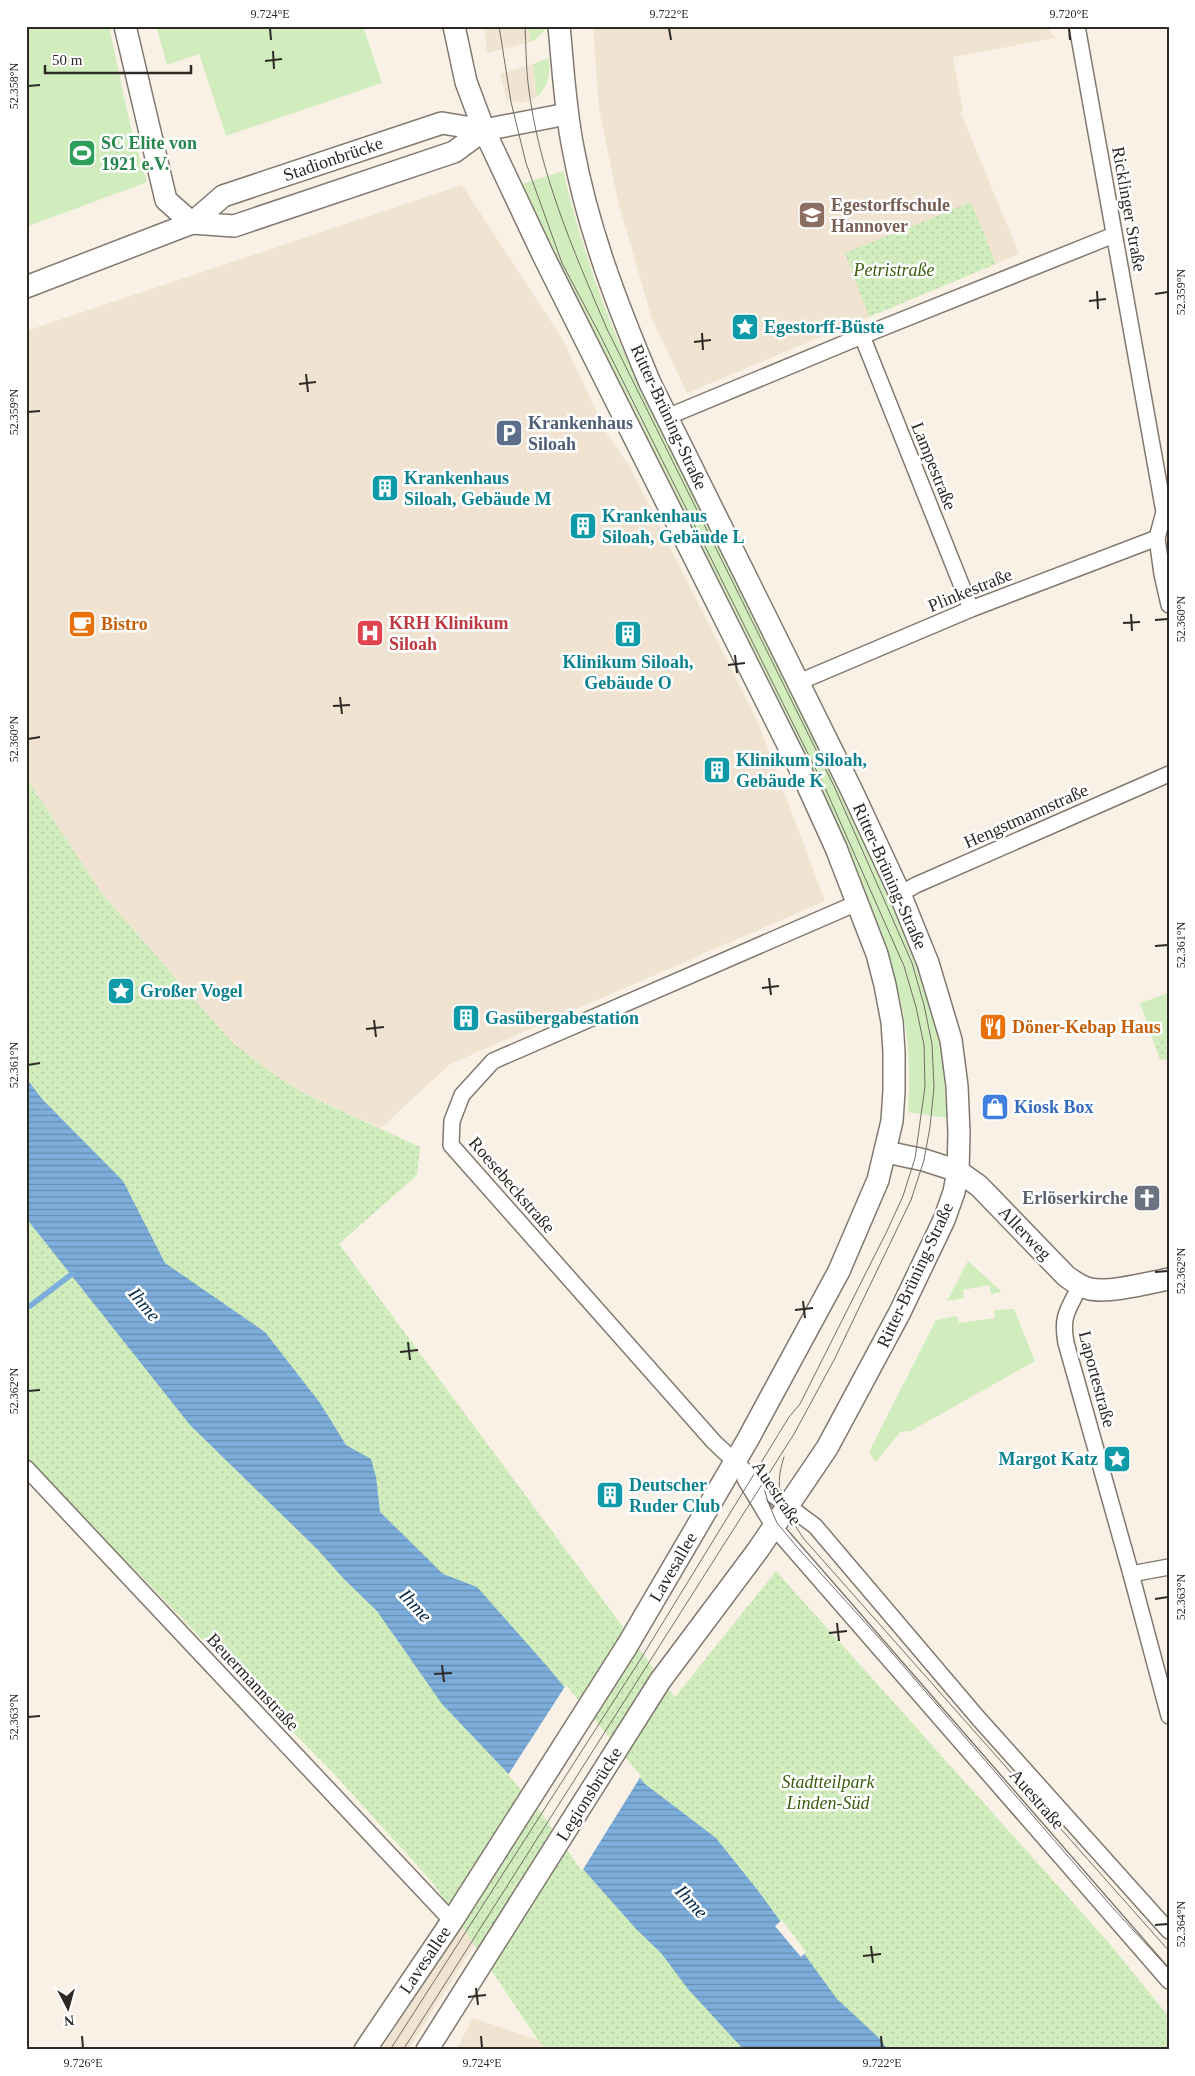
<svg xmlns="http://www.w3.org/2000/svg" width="1195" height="2076" font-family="Georgia,serif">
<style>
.built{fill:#f1e3d1}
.green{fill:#d1edbd}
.park{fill:url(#park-dots)}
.water{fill:url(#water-rules)}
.pier{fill:#f9f1e5}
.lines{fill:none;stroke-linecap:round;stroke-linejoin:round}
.stream{stroke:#7caddb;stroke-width:5.5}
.street-casing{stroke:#81796f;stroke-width:18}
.secondary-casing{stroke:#81796f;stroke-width:24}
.street{stroke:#fff;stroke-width:15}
.secondary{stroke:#fff;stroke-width:21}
.tram{stroke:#736e67;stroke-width:1}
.ticks{fill:none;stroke:#2d2a25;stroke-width:2}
.labels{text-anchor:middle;stroke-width:5;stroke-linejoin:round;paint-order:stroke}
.leisure-label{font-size:18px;font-weight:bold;fill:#27864d;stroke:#fff;text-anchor:start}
.street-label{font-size:18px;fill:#2d2a25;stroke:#fff}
.education-label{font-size:18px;font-weight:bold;fill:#785e54;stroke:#fff;text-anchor:start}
.park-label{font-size:18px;font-style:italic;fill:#385f0d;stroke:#fff}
.culture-label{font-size:18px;font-weight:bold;fill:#0d838f;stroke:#fff;text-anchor:start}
.service-label{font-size:18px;font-weight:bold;fill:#4e5e75;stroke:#fff;text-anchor:start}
.health-label{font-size:18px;font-weight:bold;fill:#be3a42;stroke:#fff;text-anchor:start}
.food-label{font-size:18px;font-weight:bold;fill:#c56008;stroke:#fff;text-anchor:start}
.shop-label{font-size:18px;font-weight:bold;fill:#366cbe;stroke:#fff;text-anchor:start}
.worship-label{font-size:18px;font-weight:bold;fill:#5b616d;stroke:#fff;text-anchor:end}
.water-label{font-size:19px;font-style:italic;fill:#052b49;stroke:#fff}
.neatline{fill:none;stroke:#2d2a25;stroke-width:2}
.ticks-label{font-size:12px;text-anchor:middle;fill:#2d2a25}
</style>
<defs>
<pattern id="park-dots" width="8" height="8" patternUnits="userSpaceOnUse" patternTransform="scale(1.25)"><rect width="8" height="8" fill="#d1edbd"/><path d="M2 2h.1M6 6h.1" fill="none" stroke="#b4cba2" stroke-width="1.8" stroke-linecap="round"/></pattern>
<pattern id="water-rules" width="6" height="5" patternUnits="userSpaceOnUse" patternTransform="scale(1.25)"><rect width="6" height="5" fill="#7caddb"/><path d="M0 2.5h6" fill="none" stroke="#668db1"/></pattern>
</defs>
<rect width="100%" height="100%" fill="#f9f1e5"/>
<g class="built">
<path d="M484,26H529L530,42L487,53Z"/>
<path d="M593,26H1046L1055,38L953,57L963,111L961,113L1019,254L687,393L652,319L619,205L599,109Z"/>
<path d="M533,64L537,97L523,103L507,100L500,74Z"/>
<path d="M462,185L563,340L607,434L629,465L757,720L825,901L450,1064L381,1128L305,1094L272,1073L232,1042L103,895L26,778V331Z"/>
<path d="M491,1879L494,1913L408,2050H381Z"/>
<path d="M473,2018L538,2040L547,2050H456Z"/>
</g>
<g class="green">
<path d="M26,26H109L130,124L147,182L26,227Z"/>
<path d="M156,26H363L382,83L226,136L199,54L167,65Z"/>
<path d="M529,26H546V29L535,40L530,42Z"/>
<path d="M549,58C550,74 549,85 537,97L533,64Z"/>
<path d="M563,171C578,232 596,290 621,347L838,784L904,929L936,1020L942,1052L947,1118L908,1112C914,1022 895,965 860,884L519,185Z"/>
<path d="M1169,993V1035L1153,1040L1140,1003Z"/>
<path d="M968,1261L1002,1292L991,1294L989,1285L963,1290L964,1298L947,1301Z"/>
<path d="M1014,1309L1035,1361L911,1431L900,1432L876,1462L869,1452L936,1320L957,1316L959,1323L995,1318L994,1310Z"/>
</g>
<g class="park">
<path d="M971,202L996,264L869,317L845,253Z"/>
<path d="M26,778L103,895L232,1042L272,1073L305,1094L420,1147L417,1175L339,1244L675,1697L776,1571L1110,1944L1169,2017V2050H547L538,2040L433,1883L335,1775L26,1459Z"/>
<path d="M1169,1035V1059L1160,1060L1153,1040Z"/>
</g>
<path class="water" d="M26,1078L42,1099L123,1181L165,1263L265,1332L320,1403L346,1445L371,1459L376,1477L380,1512L443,1574L477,1587L546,1665L645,1784L716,1838L759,1892L837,1999L879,2038L888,2050H744L688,1989L661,1953L637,1930L583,1869L542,1809L442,1704L377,1611L344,1579L318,1550L190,1425L26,1218Z"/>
<g class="pier">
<path d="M566,1685L641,1776L582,1871L540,1811L508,1775Z"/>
<path d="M782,1920L806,1952L801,1957L775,1926Z"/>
</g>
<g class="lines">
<path class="stream" d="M30,1306L72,1274"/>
<g class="street-casing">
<g id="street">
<path d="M1077,26L1164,512L1157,538L1162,574L1169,605"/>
<path d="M862,336L971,609"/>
<path d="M667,417L862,336L1114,235"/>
<path d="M799,682L971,609L1157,538"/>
<path d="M900,894L916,885L1169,774"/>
<path d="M857,903L493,1061L462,1095L452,1121L451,1145L714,1442L761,1486L815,1526L979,1719L1169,1931"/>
<path d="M1080,1286C1068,1310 1061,1316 1066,1343L1131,1574L1169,1716"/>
<path d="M26,1468L452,1921"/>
<path d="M745,1479L774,1527L1169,1981"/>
<path d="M1131,1574L1169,1567"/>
</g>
</g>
<g class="secondary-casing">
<g id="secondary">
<path d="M125,26L166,200L192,223"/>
<path d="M192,223L234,226L454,152L484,130"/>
<path d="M26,287L192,223L223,196L442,123L484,130L567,114"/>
<path d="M886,1152L924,1160L958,1171L979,1186L1066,1276C1074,1282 1081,1287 1090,1289C1110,1293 1148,1283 1169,1279"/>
<path d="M365,2050L452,1921L627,1646L747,1441L839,1271L878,1180L892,1121L894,1091V1052L892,1022L885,985L877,954L836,848L801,771L543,255L484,130L466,82L454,26"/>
<path d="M427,2050L660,1681L758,1550L827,1448L900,1312L944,1220L954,1192L958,1171L959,1133L957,1086L951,1040L928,963L900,894L852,791L650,383C618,307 588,230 573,148C565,108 563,67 559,26"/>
</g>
</g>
<use href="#street" class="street"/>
<use href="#secondary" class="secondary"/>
<g class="tram">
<path d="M784,1457C772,1493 784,1509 804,1539L1169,1951"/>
<path d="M764,1479V1488L768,1502L777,1523L797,1547L880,1639L1112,1907L1169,1969"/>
<path d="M390,2050L640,1660L789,1417L800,1404L887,1231L903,1196L915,1158L925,1087L924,1045L916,1007L904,966L826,790L599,333L562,263L526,163L511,102L499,26"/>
<path d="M403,2050L794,1434L834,1360L911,1200L924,1160L930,1127L934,1087L932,1044L924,1005L912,963L834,786L607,329C573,250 538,170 528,83C526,65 526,45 525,26"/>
</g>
</g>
<path class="ticks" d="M270,28L271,40M669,28L671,40M1069,28L1070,40M273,51L274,69M265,61L282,59M28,86L40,85M1097,291L1098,309M1155,294L1168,292M1089,301L1106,299M702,333L703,350M694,342L711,340M306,374L308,392M299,384L316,382M28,412L40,411M1131,614L1132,631M1155,620L1168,619M1123,623L1140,622M735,655L737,673M728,665L745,663M340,697L342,714M333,706L350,705M28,739L40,737M1155,946L1168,945M769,978L771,995M762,988L779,986M374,1020L376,1037M366,1029L384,1027M28,1065L40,1063M1155,1272L1168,1271M803,1301L805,1318M795,1310L813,1308M408,1342L410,1360M400,1352L418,1350M28,1391L40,1390M1155,1599L1168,1597M837,1623L839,1641M829,1633L847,1631M442,1665L444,1682M434,1674L452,1673M28,1717L40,1716M1155,1925L1168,1924M871,1946L873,1963M863,1956L881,1954M476,1988L478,2005M468,1997L486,1995M82,2036L83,2048M481,2036L482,2048M881,2036L882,2048"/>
<defs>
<g id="stadium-square" transform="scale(1.4375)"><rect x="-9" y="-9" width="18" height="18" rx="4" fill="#2e9e5b" stroke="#fff"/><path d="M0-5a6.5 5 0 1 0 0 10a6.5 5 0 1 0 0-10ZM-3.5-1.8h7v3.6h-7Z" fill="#fff"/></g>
<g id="school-square" transform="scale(1.4375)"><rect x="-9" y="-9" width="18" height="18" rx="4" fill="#8d6e63" stroke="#fff"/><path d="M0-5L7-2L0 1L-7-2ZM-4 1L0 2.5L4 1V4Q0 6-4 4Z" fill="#fff"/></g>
<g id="sight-square" transform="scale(1.4375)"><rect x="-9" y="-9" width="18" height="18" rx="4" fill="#0f9aa8" stroke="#fff"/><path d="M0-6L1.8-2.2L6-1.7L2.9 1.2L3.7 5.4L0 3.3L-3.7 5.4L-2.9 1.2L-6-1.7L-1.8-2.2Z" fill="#fff"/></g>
<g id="parking-square" transform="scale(1.4375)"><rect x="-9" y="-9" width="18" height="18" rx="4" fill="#5c6f8a" stroke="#fff"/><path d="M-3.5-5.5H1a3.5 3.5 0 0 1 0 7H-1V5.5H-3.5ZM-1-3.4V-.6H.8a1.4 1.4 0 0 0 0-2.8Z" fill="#fff"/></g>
<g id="building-square" transform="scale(1.4375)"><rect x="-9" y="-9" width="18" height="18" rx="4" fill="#0f9aa8" stroke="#fff"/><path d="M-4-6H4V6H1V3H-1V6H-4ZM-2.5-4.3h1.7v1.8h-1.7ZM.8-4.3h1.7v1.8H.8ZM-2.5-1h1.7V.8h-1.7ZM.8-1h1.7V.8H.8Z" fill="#fff"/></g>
<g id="cafe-square" transform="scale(1.4375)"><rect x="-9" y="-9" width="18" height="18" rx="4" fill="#e8710a" stroke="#fff"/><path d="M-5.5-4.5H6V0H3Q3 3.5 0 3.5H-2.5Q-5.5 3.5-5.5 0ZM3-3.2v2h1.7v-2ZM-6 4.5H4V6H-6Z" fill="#fff"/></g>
<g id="hospital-square" transform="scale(1.4375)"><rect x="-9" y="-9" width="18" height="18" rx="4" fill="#e0444e" stroke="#fff"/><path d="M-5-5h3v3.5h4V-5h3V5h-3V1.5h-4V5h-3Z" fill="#fff"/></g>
<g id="restaurant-square" transform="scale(1.4375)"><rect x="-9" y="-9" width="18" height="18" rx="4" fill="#e8710a" stroke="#fff"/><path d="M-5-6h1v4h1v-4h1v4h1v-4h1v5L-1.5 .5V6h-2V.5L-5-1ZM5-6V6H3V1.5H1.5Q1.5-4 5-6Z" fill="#fff"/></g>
<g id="shop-square" transform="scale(1.4375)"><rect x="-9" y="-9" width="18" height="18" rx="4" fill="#3f7fe0" stroke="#fff"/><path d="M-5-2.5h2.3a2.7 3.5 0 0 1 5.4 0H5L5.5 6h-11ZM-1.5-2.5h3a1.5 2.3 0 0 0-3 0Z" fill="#fff"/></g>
<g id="church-square" transform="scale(1.4375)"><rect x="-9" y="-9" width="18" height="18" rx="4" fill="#6b7280" stroke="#fff"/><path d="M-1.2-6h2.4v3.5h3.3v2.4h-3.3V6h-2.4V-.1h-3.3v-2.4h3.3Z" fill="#fff"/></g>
</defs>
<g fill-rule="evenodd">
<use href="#stadium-square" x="82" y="153"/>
<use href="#school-square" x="812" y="215"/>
<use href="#sight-square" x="745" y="327"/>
<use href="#parking-square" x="509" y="433"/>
<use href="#building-square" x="385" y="488"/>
<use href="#building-square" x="583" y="526"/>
<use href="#cafe-square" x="82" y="624"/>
<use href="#hospital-square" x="370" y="633"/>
<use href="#building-square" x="628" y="634"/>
<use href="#building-square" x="717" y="770"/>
<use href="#sight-square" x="121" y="991"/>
<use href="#building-square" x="466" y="1018"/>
<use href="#restaurant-square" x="993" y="1027"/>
<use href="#shop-square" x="995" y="1107"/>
<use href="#church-square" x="1147" y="1198"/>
<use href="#sight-square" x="1117" y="1459"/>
<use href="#building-square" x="610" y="1495"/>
</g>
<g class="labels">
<g class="leisure-label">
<text x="101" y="149">SC Elite von<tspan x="101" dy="21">1921 e.V.</tspan></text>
</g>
<g class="street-label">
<text transform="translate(333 159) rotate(-19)" y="6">Stadionbrücke</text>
<text transform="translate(1129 209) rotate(80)" y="6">Ricklinger Straße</text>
<text transform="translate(669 417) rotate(65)" y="6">Ritter-Brüning-Straße</text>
<text transform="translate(934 466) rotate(68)" y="6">Lampestraße</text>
<text transform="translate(970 590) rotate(-22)" y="6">Plinkestraße</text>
<text transform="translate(1026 816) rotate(-24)" y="6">Hengstmannstraße</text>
<text transform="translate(890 876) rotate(66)" y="6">Ritter-Brüning-Straße</text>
<text transform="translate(512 1185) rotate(49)" y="6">Roesebeckstraße</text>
<text transform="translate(1025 1233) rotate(46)" y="6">Allerweg</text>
<text transform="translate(915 1275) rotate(-65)" y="6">Ritter-Brüning-Straße</text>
<text transform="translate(1097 1379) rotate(75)" y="6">Laportestraße</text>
<text transform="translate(777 1493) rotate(56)" y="6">Auestraße</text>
<text transform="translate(673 1567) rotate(-60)" y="6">Lavesallee</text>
<text transform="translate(253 1682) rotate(47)" y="6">Beuermannstraße</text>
<text transform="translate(589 1794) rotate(-58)" y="6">Legionsbrücke</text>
<text transform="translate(1037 1799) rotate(49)" y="6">Auestraße</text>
<text transform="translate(425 1960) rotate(-56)" y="6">Lavesallee</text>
</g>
<g class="education-label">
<text x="831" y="211">Egestorffschule<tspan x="831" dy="21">Hannover</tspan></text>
</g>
<g class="park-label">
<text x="894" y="276">Petristraße</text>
<text x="828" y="1788">Stadtteilpark<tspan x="828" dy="21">Linden-Süd</tspan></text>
</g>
<g class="culture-label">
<text x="764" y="333">Egestorff-Büste</text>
<text x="404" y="484">Krankenhaus<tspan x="404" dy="21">Siloah, Gebäude M</tspan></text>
<text x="602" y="522">Krankenhaus<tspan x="602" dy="21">Siloah, Gebäude L</tspan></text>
<text x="628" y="668" text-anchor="middle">Klinikum Siloah,<tspan x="628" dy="21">Gebäude O</tspan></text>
<text x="736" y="766">Klinikum Siloah,<tspan x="736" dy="21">Gebäude K</tspan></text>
<text x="140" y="997">Großer Vogel</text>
<text x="485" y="1024">Gasübergabestation</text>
<text x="1098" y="1465" text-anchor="end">Margot Katz</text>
<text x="629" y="1491">Deutscher<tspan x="629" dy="21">Ruder Club</tspan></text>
</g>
<g class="service-label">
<text x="528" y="429">Krankenhaus<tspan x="528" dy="21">Siloah</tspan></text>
</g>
<g class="health-label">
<text x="389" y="629">KRH Klinikum<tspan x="389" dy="21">Siloah</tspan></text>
</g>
<g class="food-label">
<text x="101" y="630">Bistro</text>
<text x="1012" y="1033">Döner-Kebap Haus</text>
</g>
<g class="shop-label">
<text x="1014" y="1113">Kiosk Box</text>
</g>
<g class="worship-label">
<text x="1128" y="1204">Erlöserkirche</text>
</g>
<g class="water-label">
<text transform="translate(145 1304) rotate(50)" y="7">Ihme</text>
<text transform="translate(416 1605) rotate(47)" y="7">Ihme</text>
<text transform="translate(692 1901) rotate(47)" y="7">Ihme</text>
</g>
</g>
<rect width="1195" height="2076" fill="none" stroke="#ffffff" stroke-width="55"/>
<g transform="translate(68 2008) rotate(174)" stroke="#ffffff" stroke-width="4" paint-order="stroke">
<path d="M0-4L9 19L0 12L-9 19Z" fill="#2d2a25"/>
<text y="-8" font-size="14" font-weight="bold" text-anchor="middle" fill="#2d2a25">N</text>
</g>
<path d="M45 65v8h146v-8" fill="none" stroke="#2d2a25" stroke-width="2.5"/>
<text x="52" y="65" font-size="15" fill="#2d2a25" stroke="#ffffff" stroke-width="4" paint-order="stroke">50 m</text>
<rect x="28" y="28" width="1140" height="2020" class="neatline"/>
<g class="ticks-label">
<text x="270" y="18">9.724°E</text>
<text x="669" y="18">9.722°E</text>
<text x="1069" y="18">9.720°E</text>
<text transform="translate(14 86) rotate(-90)" y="4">52.358°N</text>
<text transform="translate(1181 292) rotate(-90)" y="4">52.359°N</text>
<text transform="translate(14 412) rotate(-90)" y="4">52.359°N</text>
<text transform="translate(1181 619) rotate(-90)" y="4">52.360°N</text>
<text transform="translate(14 739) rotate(-90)" y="4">52.360°N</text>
<text transform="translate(1181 945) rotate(-90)" y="4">52.361°N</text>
<text transform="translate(14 1065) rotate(-90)" y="4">52.361°N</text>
<text transform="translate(1181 1271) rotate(-90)" y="4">52.362°N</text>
<text transform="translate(14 1391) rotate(-90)" y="4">52.362°N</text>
<text transform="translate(1181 1597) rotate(-90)" y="4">52.363°N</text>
<text transform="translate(14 1717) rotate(-90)" y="4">52.363°N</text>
<text transform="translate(1181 1924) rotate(-90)" y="4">52.364°N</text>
<text x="83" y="2067">9.726°E</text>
<text x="482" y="2067">9.724°E</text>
<text x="882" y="2067">9.722°E</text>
</g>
</svg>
